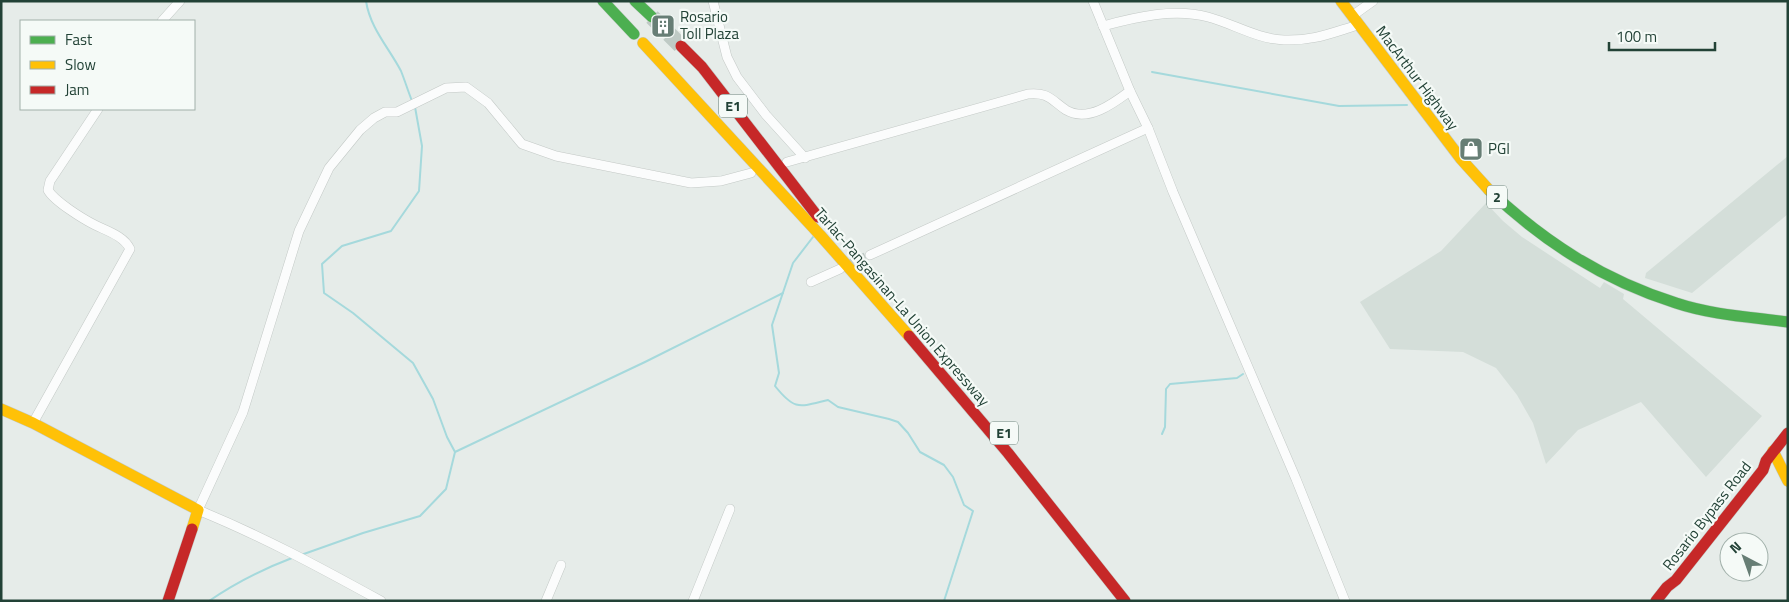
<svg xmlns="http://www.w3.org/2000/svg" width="1789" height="602" font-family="'Titillium Web',sans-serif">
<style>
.built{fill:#d4ded9}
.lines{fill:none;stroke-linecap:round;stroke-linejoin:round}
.stream{stroke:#a5d9dc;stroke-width:2}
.street-tunnel{stroke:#bfcac5;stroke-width:9;stroke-dasharray:9 4.5;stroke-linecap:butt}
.highway-tunnel{stroke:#bfcac5;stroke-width:16;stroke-dasharray:16 8;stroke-linecap:butt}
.street-casing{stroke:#c3c9c6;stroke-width:10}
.fast-casing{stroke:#c2cac6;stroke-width:12}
.slow-casing{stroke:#c2cac6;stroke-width:12}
.jam-casing{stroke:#c2cac6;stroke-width:12}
.street{stroke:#fbfcfc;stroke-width:9}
.fast{stroke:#4caf50;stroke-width:11}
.slow{stroke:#ffc107;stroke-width:11}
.jam{stroke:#c62828;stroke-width:11}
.labels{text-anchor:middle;stroke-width:4.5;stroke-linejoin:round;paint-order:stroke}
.shield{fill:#f5faf7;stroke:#617970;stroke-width:1}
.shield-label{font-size:14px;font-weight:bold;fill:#224236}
.poi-label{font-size:15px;fill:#224236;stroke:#f5faf7;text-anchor:start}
.street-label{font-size:15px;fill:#224236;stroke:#f5faf7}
</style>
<rect width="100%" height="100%" fill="#e6ece9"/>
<g class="built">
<path d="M1788,156V214L1692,293L1645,278L1646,273Z"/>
<path d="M1486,203L1503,221L1522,237L1600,288L1604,282L1624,294L1623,299L1762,416L1706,477L1641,402L1578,430L1546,464L1533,423L1517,395L1496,368L1463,352L1390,349L1360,302L1441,251Z"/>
</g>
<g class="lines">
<g class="stream">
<path d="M366,1C370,28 389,48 401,71C405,81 408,91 412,101"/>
<path d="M1152,72L1339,106L1407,105"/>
<path d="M813,237L793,263L772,325L779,373L775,386C795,411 799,407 828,400L838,407L889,419L898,422L908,433L920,452L944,465L953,477L964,505L973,511L944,601"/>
<path d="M1162,434L1165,427L1166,389L1170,384L1237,378L1243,374"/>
<path d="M455,452L645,362L783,293"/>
<path d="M301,555L363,533L420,516L446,489L455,452L447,437L433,399L413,363L353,313L324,293L322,264L342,246L391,231L419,191L422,146L415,107"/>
<path d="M209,601C235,583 263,569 292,558"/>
</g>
<path class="street-tunnel" d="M845,266L870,255"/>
<path class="highway-tunnel" d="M652,17L681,46"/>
<g class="street-casing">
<g id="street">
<path d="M713,1L727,57L737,77L766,115L805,158"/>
<path d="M1093,1L1130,91L1148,128L1173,192L1296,479L1345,601"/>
<path d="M1352,16L1373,1"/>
<path d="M162,21L180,1"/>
<path d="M1103,26C1136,17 1174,8 1208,17C1234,24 1257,39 1284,40C1314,41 1331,33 1358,25"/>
<path d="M787,162L1028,94C1049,92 1051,100 1066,110C1088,123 1114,103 1130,91"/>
<path d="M870,255L1148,128"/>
<path d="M811,282L840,269"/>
<path d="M33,423L130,249C124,236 107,231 95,225C83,219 54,201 48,190L50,181L98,109"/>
<path d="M381,601C321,568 262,536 198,510L243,412L299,231L329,168L360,130L374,118L385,112H397L446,88L466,87L488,103L522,144L556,156L691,183L721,181L751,173"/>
<path d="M546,601L561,565"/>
<path d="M693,601L730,509"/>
</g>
</g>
<g class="fast-casing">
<g id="fast">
<path d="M603,1L634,34"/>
<path d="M635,1L652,17"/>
<path d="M1489,190C1544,242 1603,280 1676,303C1712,315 1751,317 1788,322"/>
</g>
</g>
<g class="slow-casing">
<g id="slow">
<path d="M1341,1L1461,159L1489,190"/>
<path d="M643,43L820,235L909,336"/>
<path d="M1,409L33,423L198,510L192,529"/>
<path d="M1773,451L1788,481"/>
</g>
</g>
<g class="jam-casing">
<g id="jam">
<path d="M681,46L702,67L818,217"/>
<path d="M909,336L1008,453L1125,601"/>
<path d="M168,601L192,529"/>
<path d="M1656,601L1667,587L1676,580L1763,470L1766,461L1788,433"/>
</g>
</g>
<use href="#street" class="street"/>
<use href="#fast" class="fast"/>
<use href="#slow" class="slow"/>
<use href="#jam" class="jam"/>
</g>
<defs>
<g id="building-square" transform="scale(1.25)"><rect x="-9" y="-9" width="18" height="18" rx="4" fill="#677e75" stroke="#f5faf7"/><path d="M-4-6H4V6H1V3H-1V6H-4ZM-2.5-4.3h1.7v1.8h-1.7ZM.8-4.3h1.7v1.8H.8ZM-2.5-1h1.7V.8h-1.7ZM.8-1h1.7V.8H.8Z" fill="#fff"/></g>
<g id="shop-square" transform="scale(1.25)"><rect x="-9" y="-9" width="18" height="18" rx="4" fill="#677e75" stroke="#f5faf7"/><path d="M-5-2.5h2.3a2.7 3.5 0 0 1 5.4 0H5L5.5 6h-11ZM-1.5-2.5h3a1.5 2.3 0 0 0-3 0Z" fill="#fff"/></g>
</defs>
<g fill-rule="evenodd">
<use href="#building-square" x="663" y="26"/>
<use href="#shop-square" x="1471" y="149"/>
</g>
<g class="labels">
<g class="shield">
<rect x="719" y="94.5" width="28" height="23" rx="4"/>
<rect x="1487" y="185.5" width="20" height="23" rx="4"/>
<rect x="990" y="421.5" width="28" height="23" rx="4"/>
</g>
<g class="shield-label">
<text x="733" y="111">E1</text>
<text x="1497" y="202">2</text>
<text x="1004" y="438">E1</text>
</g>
<g class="poi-label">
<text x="680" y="22">Rosario<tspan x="680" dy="17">Toll Plaza</tspan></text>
<text x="1488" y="154">PGI</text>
</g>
<g class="street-label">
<text transform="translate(1417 78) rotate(53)" y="5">MacArthur Highway</text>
<text transform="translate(902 307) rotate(49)" y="5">Tarlac-Pangasinan-La Union Expressway</text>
<text transform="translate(1707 516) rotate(-52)" y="5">Rosario Bypass Road</text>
</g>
</g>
<rect width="1789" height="602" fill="none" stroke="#224236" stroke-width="5"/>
<rect x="20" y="20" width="175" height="90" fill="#f5faf7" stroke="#a1b0aa"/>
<rect x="30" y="36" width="25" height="8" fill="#4caf50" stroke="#a1b0aa"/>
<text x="65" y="45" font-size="15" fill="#224236">Fast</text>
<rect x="30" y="61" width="25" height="8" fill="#ffc107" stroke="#a1b0aa"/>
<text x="65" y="70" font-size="15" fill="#224236">Slow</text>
<rect x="30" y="86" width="25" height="8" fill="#c62828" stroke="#a1b0aa"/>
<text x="65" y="95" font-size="15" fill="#224236">Jam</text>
<g transform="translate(1744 557) rotate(319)"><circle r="24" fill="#f5faf7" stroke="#a1b0aa"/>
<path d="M0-4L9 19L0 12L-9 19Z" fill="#677e75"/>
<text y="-8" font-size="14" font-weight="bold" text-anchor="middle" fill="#224236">N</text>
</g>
<path d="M1609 42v8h106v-8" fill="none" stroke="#224236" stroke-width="2.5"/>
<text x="1616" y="42" font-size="15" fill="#224236" stroke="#f5faf7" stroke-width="4" paint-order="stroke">100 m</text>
</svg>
